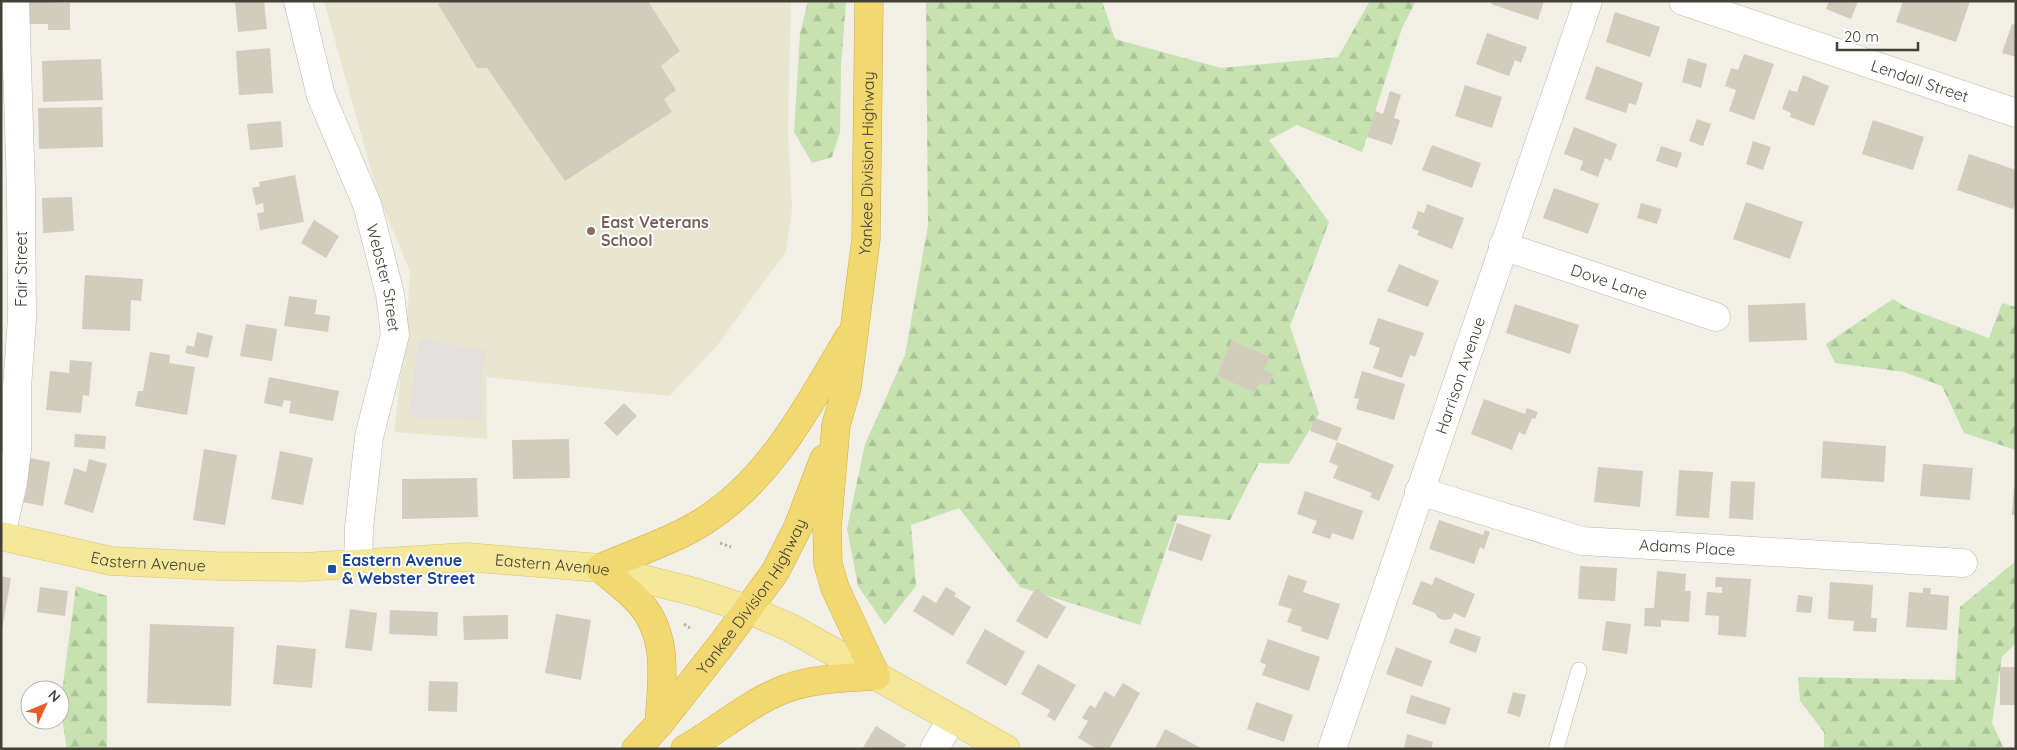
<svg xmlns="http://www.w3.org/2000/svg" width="2017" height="750" font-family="Quicksand,sans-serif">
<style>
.education{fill:#e9e6d0}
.forest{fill:url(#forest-firs)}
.parking{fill:#e2e1dd}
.building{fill:#d2ccbc}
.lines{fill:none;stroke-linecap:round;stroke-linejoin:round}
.lane-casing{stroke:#bcb8a9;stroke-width:16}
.street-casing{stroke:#bcb8a9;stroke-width:29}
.primary-casing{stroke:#d9c76c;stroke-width:29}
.highway-casing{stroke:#d0ae41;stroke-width:29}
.path{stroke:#bcb59b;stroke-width:3;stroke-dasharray:2.5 2.5;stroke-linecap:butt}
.lane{stroke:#fff;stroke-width:15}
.street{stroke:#fff;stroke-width:28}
.primary{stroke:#f5e89a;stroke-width:28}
.highway{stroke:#f2d870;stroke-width:28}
.education-dot{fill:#8d6e63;stroke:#fff;stroke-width:2}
.transit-dot{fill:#1a4fb4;stroke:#fff;stroke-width:2}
.labels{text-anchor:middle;stroke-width:4;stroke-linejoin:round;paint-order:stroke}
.street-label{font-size:16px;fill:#434036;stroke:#fff}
.education-label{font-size:16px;font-weight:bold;fill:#785e54;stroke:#fff;text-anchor:start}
.transit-label{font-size:16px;font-weight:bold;fill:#164399;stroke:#fff;text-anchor:start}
</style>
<defs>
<pattern id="forest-firs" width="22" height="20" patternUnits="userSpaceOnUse" patternTransform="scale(1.25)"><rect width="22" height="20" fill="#c6e2b1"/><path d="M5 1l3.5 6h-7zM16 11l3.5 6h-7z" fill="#abc399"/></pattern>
</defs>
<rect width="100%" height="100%" fill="#f1efe6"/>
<path class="education" d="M324,1H791L788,129L792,209L786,252L716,347L669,396L486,377L487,439L394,432L407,324L410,271L378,195Z"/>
<g class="forest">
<path d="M808,1H846L841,67L840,132L832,157L812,163L794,132L800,34Z"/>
<path d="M926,1H1102L1115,39L1221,68L1338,57L1370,1H1416L1402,28L1362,152L1297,125L1269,140L1329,222L1290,326L1319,414L1289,464L1259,463L1230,520L1178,515L1140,625L1020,587L959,508L911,525L916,586L885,625L858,586L847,529L865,444L905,355L928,225Z"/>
<path d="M1893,299L1907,308L1989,338L2002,303L2016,307V450L1964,433L1942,386L1904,372L1835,363L1826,344Z"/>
<path d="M2016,561V643L2002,657L1992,723L2004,749H1824V732L1800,701L1798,677L1955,680L1960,607Z"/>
<path d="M76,586L107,596V749H67L60,707Z"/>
</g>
<path class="parking" d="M419,339L487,350L481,375L482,420L408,417Z"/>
<g class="building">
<path d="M29,1L70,3V30H48V24H30Z"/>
<path d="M235,1H264L267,29L238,32Z"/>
<path d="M444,1H648L680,51L661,66L676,90L664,99L672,112L565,181L487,68H477L438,4Z"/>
<path d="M1492,1H1544L1538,20L1491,4Z"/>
<path d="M1829,1H1858L1851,19L1826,9Z"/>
<path d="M1903,1H1970L1956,42L1896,22Z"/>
<path d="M1615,12L1660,27L1650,57L1606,42Z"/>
<path d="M2012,24L2016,25V57L2002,53Z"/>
<path d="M1487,33L1527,47L1521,63L1515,60L1509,76L1476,64Z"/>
<path d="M270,48L273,93L239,95L236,51Z"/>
<path d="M1744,54L1774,64L1754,120L1729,111L1736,90L1725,86L1731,68L1738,70Z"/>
<path d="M1688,58L1707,64L1701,88L1682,82Z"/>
<path d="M101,59L103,100L43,102L42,61Z"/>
<path d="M1596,66L1643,83L1636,105L1629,103L1626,113L1585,99Z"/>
<path d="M1803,75L1829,86L1814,126L1790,117L1791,113L1782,109L1789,90L1797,92Z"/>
<path d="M1465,85L1502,97L1492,128L1455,116Z"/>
<path d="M1390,91L1401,95L1394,118L1400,120L1392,145L1367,137L1375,111L1383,114Z"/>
<path d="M102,107L103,147L39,149L38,108Z"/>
<path d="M1697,119L1711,124L1703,146L1689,141Z"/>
<path d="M1873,120L1924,137L1913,170L1862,154Z"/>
<path d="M281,121L283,147L250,150L247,124Z"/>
<path d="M1574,127L1617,144L1611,161L1605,158L1598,177L1580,170L1583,161L1564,154Z"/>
<path d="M1753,141L1771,147L1763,170L1746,164Z"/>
<path d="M1432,145L1481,163L1472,188L1422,170Z"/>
<path d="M1661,146L1682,153L1677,168L1656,161Z"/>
<path d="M1969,154L2016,170V201L2013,209L1957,190Z"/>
<path d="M295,175L304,222L260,230L257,213L264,212L263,203L256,205L252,188L260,186L259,182Z"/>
<path d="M1554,188L1599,204L1588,234L1543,218Z"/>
<path d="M72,197L74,231L43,233L42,198Z"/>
<path d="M1746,202L1803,222L1790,259L1733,239Z"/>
<path d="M1641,203L1662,209L1657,224L1637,218Z"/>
<path d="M1427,204L1464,218L1452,249L1417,235L1419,231L1412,228L1418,211L1424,213Z"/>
<path d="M314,220L339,236L326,258L301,243Z"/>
<path d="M1399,264L1439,281L1428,307L1387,291Z"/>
<path d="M85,275L143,279L141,301L131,300L130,331L82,329Z"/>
<path d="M289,296L317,300L315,314L330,316L328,332L284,326Z"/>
<path d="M1805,303L1807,340L1749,342L1748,305Z"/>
<path d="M1515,304L1579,325L1570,354L1506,333Z"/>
<path d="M1378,318L1424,333L1415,357L1410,355L1402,378L1373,368L1380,348L1369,344Z"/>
<path d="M246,324L277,329L272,361L240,356Z"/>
<path d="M197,332L213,336L208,358L185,353L187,345L194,347Z"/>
<path d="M1231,341L1270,357L1264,370L1274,374L1269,386L1259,383L1255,392L1217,376Z"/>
<path d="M150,352L170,355L169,363L195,367L187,415L135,406L138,391H143Z"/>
<path d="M70,360L92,362L89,396L83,395L81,413L46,410L50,371L69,373Z"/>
<path d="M1362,371L1405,384L1394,420L1356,409L1359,399L1354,398Z"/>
<path d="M269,377L339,391L333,421L289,413L291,401L284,400L282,407L264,403Z"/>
<path d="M1484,399L1525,414L1527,408L1538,412L1535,419L1532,418L1525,435L1519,432L1512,450L1471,434Z"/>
<path d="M624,403L637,416L617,436L604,423Z"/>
<path d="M1315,418L1342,428L1337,441L1310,431Z"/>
<path d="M75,434L106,436L105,449L74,447Z"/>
<path d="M569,439L570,478L513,479L512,440Z"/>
<path d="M1823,441L1886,446L1884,482L1821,478Z"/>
<path d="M1337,442L1394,465L1379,501L1370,497L1372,493L1333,478L1338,466L1329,462Z"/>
<path d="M204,449L237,455L225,525L193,520Z"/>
<path d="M280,451L313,458L303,505L271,499Z"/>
<path d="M30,458L50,462L43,506L22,502Z"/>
<path d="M89,459L107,464L93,513L64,504L74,468L86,472Z"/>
<path d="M1923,464L1973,468L1970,500L1920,496Z"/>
<path d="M1598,467L1643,471L1640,507L1594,502Z"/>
<path d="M1679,470L1713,472L1709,518L1676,516Z"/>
<path d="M477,478L478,517L402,519V479Z"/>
<path d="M1731,481L1755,482L1753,520L1729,518Z"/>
<path d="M2014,487L2016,488V515H2012Z"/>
<path d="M1305,491L1363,511L1353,540L1332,533L1330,539L1312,533L1317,521L1297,514Z"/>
<path d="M1439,520L1483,535L1485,530L1490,532L1484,549L1480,547L1474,564L1429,549Z"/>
<path d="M1177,523L1211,535L1202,561L1168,550Z"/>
<path d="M1580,566L1617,568L1615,601L1578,599Z"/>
<path d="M1657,571L1686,574L1685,591H1691L1689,622L1661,620V627L1644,626L1645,608H1654Z"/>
<path d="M1288,575L1307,581L1303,592L1340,604L1328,640L1301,631L1302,627L1287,622L1292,609L1278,605Z"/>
<path d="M1,576L11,578L2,630H1Z"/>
<path d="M1435,577L1475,594L1465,618L1454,613L1451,619L1444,620L1438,618L1435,613L1412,604L1421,581L1432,585Z"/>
<path d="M1716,577L1751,579L1746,637L1718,635L1719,616L1705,615L1707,592L1722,593V587H1715Z"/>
<path d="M1830,582L1873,585L1871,618H1877L1876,632L1853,631L1854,621L1828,619Z"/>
<path d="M40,587L68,591L65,616L37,612Z"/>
<path d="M946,587L956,593L954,596L971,607L953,636L913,611L923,595L936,603Z"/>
<path d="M1923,588H1931L1930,594L1949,596L1947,630L1906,627L1909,592L1923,593Z"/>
<path d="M1035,589L1066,607L1047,639L1016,621Z"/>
<path d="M1798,595L1813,597L1811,613L1796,612Z"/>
<path d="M350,609L377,613L372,651L345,648Z"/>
<path d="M390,610L438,612L437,636L389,634Z"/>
<path d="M556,614L591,620L581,680L545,673Z"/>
<path d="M508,615V639L464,640L463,616Z"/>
<path d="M1606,621L1631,624L1627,654L1602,650Z"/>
<path d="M150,624L234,627L231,706L147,703Z"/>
<path d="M1455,628L1481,637L1476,653L1449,643Z"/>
<path d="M985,629L1025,652L1006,686L966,663Z"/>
<path d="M1268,639L1320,657L1309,691L1262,675L1266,665L1260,662Z"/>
<path d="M277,645L316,649L312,688L273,684Z"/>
<path d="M1396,647L1432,661L1422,687L1386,674Z"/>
<path d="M1038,664L1076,685L1055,721L1047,716L1050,710L1021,694Z"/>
<rect x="2000" y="667" width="16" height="38"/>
<path d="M429,681L458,682L457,712L428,711Z"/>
<path d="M1123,683L1140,693L1109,749H1097L1078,738L1088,721L1082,718L1090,705L1095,708L1105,691L1114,697Z"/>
<path d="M1513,692L1526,695L1520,717L1507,713Z"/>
<path d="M1411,695L1451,708L1445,725L1406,713Z"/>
<path d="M1256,702L1293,715L1284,742L1247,729Z"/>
<path d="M876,726L906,745L903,749H862Z"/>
<path d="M1165,729L1203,749H1155Z"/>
<path d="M1407,734L1433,742L1431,749H1404Z"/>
</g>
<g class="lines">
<g class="lane-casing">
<path id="lane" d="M1556,749L1579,670"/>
</g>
<g class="street-casing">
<g id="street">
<path id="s1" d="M298,1L321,96L367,204L390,294L395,335L369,437L359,528L358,565"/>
<path id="s2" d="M1683,1L2016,113"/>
<path id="s3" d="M1503,246L1716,317"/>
<path id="s4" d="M1419,491L1582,541L1963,563"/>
<path d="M1,535L13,483L17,449V387L22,319L21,191L15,1"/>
<path d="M934,749L952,719"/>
<path id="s5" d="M1332,749L1588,1"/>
</g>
</g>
<g class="primary-casing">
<g id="primary">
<path id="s6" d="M1,536L111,561L216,566L304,567L466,557L600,568L695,592L747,609L791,628L1006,749"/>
</g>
</g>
<g class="highway-casing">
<g id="highway">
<path d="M659,724C662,681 670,635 638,601C627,589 613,579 600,568C634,553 673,541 704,521C772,478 809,404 849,337"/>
<path id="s7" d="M636,749L659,724L722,644L775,572L798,527L824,459"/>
<path id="s8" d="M685,749C719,730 748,703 785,689C813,678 846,678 876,676L835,588L828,564L827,528L836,425L847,387L866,239L869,1"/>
</g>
</g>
<g class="path">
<path d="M720,543L731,547"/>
<path d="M684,624L690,628"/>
</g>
<use href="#lane" class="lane"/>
<use href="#street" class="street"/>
<use href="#primary" class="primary"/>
<use href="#highway" class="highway"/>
</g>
<circle class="education-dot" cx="591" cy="231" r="5"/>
<rect class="transit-dot" x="327" y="564" width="10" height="10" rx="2.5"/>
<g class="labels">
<g class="street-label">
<text dy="6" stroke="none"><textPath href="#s2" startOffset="250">Lendall Street</textPath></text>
<text dy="6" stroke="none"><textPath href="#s8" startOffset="735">Yankee Division Highway</textPath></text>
<text transform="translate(21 269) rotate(-90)" y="6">Fair Street</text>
<text dy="6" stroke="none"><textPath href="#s1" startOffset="291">Webster Street</textPath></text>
<text dy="6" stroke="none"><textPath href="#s3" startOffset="112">Dove Lane</textPath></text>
<text dy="6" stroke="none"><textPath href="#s5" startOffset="395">Harrison Avenue</textPath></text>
<text dy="6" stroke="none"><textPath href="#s4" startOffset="276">Adams Place</textPath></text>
<text dy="6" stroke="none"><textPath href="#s6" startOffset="150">Eastern Avenue</textPath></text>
<text dy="6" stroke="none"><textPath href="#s6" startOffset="555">Eastern Avenue</textPath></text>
<text dy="6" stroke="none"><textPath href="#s7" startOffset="192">Yankee Division Highway</textPath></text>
</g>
<g class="education-label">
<text x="601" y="228">East Veterans<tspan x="601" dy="18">School</tspan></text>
</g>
<g class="transit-label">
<text x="342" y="566">Eastern Avenue<tspan x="342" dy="18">&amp; Webster Street</tspan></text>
</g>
</g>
<rect width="2017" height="750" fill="none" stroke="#434036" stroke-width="5"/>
<g transform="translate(45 705) rotate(46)"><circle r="24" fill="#ffffff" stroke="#b4b3af"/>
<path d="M0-4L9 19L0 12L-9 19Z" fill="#e85d26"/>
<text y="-8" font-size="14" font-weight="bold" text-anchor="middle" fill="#434036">N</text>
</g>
<path d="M1837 42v8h81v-8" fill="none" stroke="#434036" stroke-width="2.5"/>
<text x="1844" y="42" font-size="15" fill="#434036" stroke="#ffffff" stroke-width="4" paint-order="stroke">20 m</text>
</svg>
